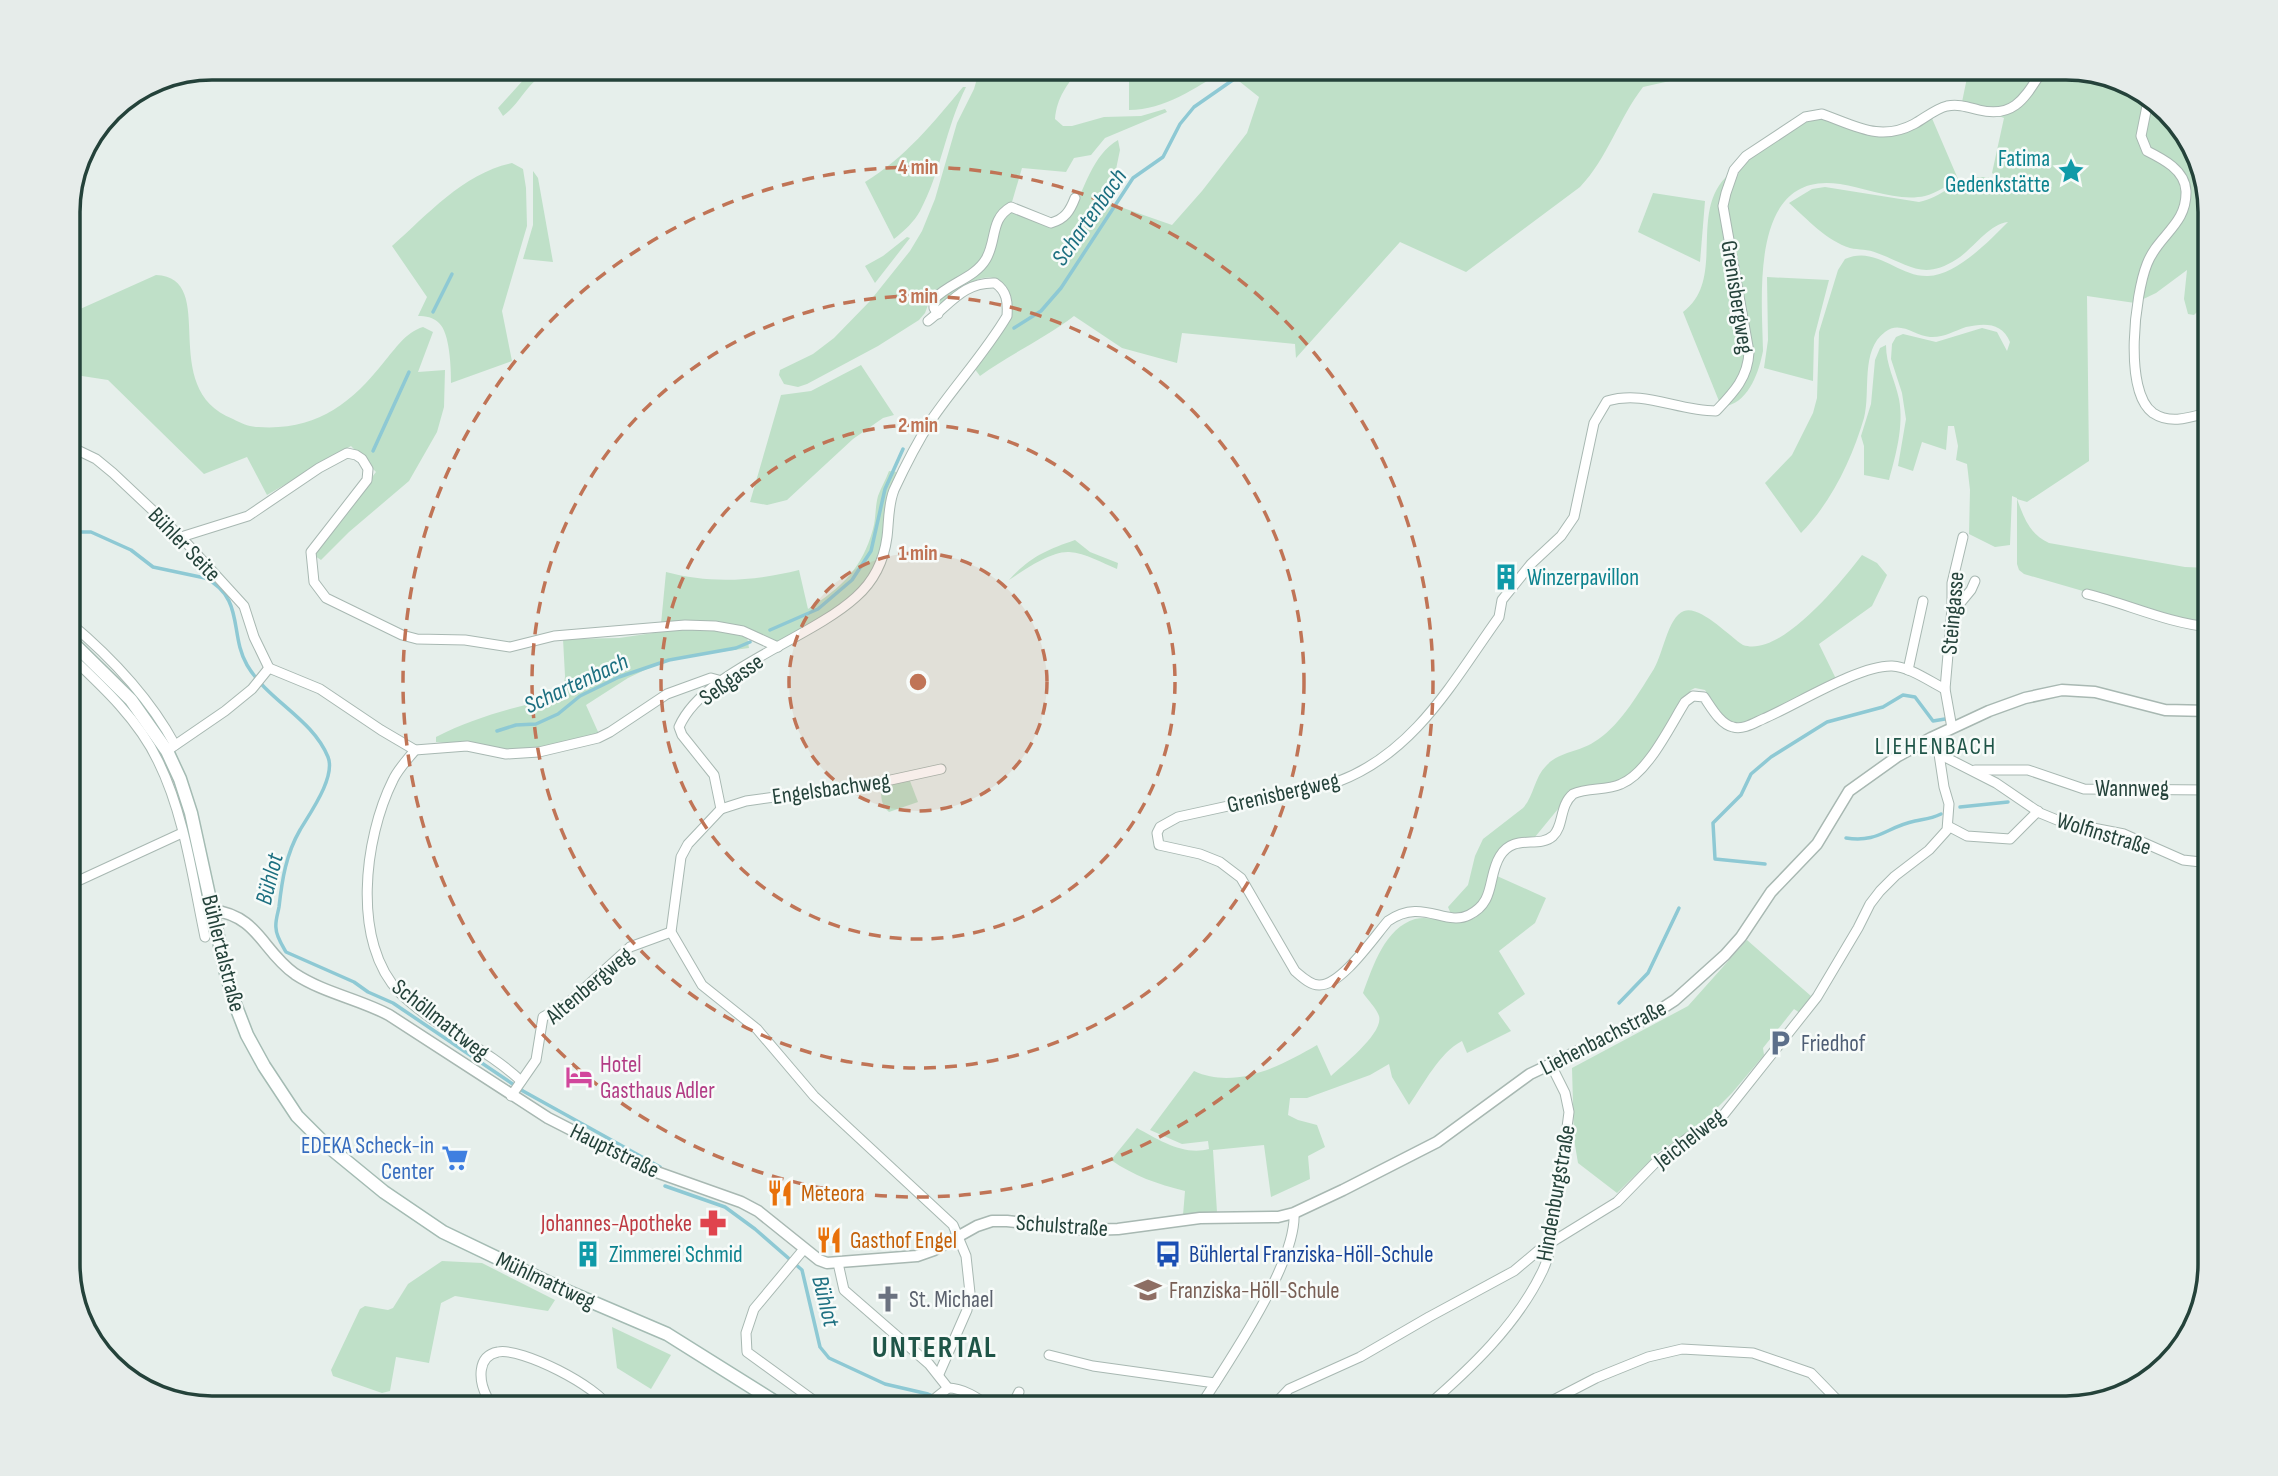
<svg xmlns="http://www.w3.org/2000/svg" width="2278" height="1476" font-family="'Sofia Sans Condensed',sans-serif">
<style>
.green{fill:#bfe0c8}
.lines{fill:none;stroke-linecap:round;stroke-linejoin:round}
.stream{stroke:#8ec9d4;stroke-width:3.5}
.minor-casing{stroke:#a8b8b2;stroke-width:11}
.tertiary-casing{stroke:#a8b8b2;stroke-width:13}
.secondary-casing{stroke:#a4bbb3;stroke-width:15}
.minor{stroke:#fff;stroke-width:9}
.tertiary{stroke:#fff;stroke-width:10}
.secondary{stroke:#fff;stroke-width:12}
.ring{fill:none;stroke:#c07456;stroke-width:3.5;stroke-dasharray:12 9}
.labels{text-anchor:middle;stroke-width:5;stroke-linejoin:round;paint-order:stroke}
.culture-label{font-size:23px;fill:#0d838f;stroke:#f7fbf9;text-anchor:start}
.street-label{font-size:23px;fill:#24423a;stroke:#f7fbf9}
.service-label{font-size:23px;fill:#4e5e75;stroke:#f7fbf9;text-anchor:start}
.hotel-label{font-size:23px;fill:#b23c85;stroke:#f7fbf9;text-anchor:start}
.shop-label{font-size:23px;fill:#366cbe;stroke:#f7fbf9;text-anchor:end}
.food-label{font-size:23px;fill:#c56008;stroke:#f7fbf9;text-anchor:start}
.health-label{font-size:23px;fill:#be3a42;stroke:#f7fbf9;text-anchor:end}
.transit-label{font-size:23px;fill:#164399;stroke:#f7fbf9;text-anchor:start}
.education-label{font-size:23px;fill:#785e54;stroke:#f7fbf9;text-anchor:start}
.worship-label{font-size:23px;fill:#5b616d;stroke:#f7fbf9;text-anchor:start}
.water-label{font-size:24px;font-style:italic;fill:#1c6f80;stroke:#f7fbf9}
.neighbourhood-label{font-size:24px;letter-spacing:2px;fill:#1f5548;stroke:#f7fbf9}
.district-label{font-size:30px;font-weight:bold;letter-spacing:2px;fill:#1f5548;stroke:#f7fbf9}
.rim{fill:none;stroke:#24423a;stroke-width:3.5}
.centre{fill:#c07456;stroke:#f7fbf9;stroke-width:3.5}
.ring-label{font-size:21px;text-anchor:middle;font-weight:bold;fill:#c07456;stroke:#f7fbf9;stroke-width:5;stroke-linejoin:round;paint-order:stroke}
</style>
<rect width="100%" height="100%" fill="#e6efeb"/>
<g class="green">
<path d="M516,68H602C588,70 545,71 537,79C524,90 517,106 503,116L498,108L526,77Z"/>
<path d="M980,68H1080C1067,85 1057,97 1055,119L1063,126H1072L1104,117L1141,116L1165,109L1167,112L1105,138L1091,155L1074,158L1066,172L1022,168L1012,202L1005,205L995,218L982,258L972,269L933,292L925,313L919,320L878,346L807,384L798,387L784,384L779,375L780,370L813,354L834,338L870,301L910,251L922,231L935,199L957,123L974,89Z"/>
<path d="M1138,68H1704L1692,76L1643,87C1619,118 1607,159 1580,187L1466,272L1400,242L1296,358L1295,344L1182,333L1177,363L1122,348L1074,316C1044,339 1010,354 980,376L974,368C986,350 1002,331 1010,312C1013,304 1011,293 1006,286C986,263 957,292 940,305L938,301L939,298L977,272L1000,221L1011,211L1040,223L1071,214C1085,189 1092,155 1118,140L1120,150L1109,203L1172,225L1202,191L1247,133L1259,97L1225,70C1195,88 1165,110 1129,110V72Z"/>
<path d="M1969,68H2066L2146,92L2191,140L2210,212V299L2194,315L2188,314L2184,299L2187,270L2156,293L2135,303L2087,296L2089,461L2027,502L2017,499C2024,518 2030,535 2049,543L2185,567L2210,568V624L2176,618L2024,574L2019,570L2017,564V498L2012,496L2010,545L1995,547L1969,534L1970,490L1967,464L1956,460L1958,446L1954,426H1948L1946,450L1922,442L1913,471L1898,466L1906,419L1902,393L1891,359L1892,344L1896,337L1903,334L1936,342L1982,328L1997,332L2007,351L2010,342C2002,322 1984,323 1966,327C1954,331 1943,338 1930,337C1915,336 1900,320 1885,332C1860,350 1871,392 1864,418C1852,459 1831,503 1801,533L1765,483L1792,455L1813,413L1817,398L1819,332L1838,270L1845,259C1876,245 1898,277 1928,276C1957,275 1989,241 2008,222C1989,224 1974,248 1957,259C1923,281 1910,265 1877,253C1868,249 1859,250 1850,248C1827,241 1807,219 1789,203L1812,189L1825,187L1919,202C1941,198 1959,177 1982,177C1989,177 1997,180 2004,182L1992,173L2004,118L1962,102Z"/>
<path d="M963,87H966C946,127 941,172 920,211C914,222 904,231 894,239L865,182C906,157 933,123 963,87Z"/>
<path d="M1931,116L1958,179C1948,185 1936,193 1925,196C1898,202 1866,188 1840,184C1749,170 1762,295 1763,351C1759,371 1750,400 1727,406L1750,371L1727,216L1728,196L1744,162L1808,118H1826L1881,136Z"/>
<path d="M512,163L523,169L526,188L527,226L502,311L512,361L451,383C451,368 450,333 439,323C433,317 426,316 418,316L427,297L392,246C428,214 464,173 512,163Z"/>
<path d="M533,171L538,178L553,262L523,259L533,225Z"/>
<path d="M1726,177H1729L1722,197L1746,359L1739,380L1719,401L1683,312C1726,280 1689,214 1726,177Z"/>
<path d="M1653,193L1705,201L1700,262L1638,232Z"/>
<path d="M907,237L910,238L875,283L865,266L883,256Z"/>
<path d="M156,275C221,278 155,388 233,419C241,423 249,427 258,427C315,431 350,405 384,362C395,349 406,332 423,327L433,332L418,372L445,370L444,407L437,432L409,481L349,532L321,560L315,556L317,549L376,472L351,446L267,495L247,457L204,474L108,380L69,374V314Z"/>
<path d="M1767,277L1829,280L1814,338L1813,381L1764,368L1768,340Z"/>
<path d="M1886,345C1886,365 1895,380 1899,399C1904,426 1896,454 1889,480L1864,475V446L1861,436L1871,404L1875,360L1880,348Z"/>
<path d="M861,365L894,415L883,418L853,439L787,500L767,505L750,502L781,395L811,391Z"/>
<path d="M889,471L897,472C894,480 889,489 887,497C883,515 884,533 880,551C869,594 815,625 777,642C733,626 709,617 661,624L666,572C710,584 755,581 799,570L808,609C842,587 862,569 873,529C876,519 875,507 878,496C881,488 886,479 889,471Z"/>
<path d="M1075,540L1090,552L1118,563L1117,569C1102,563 1086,553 1069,552C1051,551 1024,570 1009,580C1030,557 1046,550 1075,540Z"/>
<path d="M1862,555L1877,563L1887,575L1872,606L1819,644L1837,681L1742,723C1719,722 1716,707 1705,690L1695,688L1691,690L1638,769L1617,782L1569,790L1558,809L1535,837L1513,841L1479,904L1462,914H1451L1448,907L1468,885L1475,856L1483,839L1523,808C1534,796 1534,778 1546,766C1558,752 1579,752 1594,742C1618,728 1637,696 1652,672C1663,657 1667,617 1684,611C1700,605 1729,636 1743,645C1781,658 1841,582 1862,555Z"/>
<path d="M687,628L719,629L747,636L749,648L668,659L628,678L586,705L599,734L564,743L519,750L436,742V737C477,716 519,706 563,696L565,676L563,639L619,638Z"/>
<path d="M910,781L918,802L889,812C881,806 881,797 881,788L884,785Z"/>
<path d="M1497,876L1546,898L1535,923L1499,951L1525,994L1498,1013L1511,1031L1467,1053L1462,1041C1439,1053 1424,1084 1409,1105L1392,1077L1389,1064L1370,1075L1307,1098H1290L1288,1115L1298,1120L1317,1125L1325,1147L1308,1156L1310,1179L1271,1197L1264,1145L1213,1150L1217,1212L1183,1215L1185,1191C1157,1184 1134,1176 1111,1160L1137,1128C1159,1140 1184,1156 1209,1149L1208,1141L1182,1144L1150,1130L1194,1071C1235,1090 1281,1066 1317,1045L1331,1076C1343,1065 1384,1033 1379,1016C1376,1008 1368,1000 1363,993C1373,966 1385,928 1415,919C1426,916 1437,920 1448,921C1481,927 1492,903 1497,876Z"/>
<path d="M1747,940L1811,996L1800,1013L1794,1009L1763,1048L1764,1055L1732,1093L1701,1124L1660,1151L1617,1193L1578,1163L1574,1139L1572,1068L1688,1006Z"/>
<path d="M442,1261L482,1263L555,1300L548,1311L455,1296L441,1303L429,1363L396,1357L390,1391L382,1393L333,1376L331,1370L360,1309L365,1306L388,1310L393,1308L408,1284Z"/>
<path d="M612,1327L671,1355L651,1389L617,1368Z"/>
</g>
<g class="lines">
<g class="stream">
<path d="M433,312L452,274"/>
<path d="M1014,328L1041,311L1061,288L1133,178L1163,157L1180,124L1194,107L1250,68"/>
<path d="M373,451L409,372"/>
<path d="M69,535L78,532H91L131,550L153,567L205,578C245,598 229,634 247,665C268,701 312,718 328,757C336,777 310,813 300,830C286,854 282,880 279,907C278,913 275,921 276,928C276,936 282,945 286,952L354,982L368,992L393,1003L523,1091L660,1167"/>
<path d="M770,630L818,609L852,580L871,551L885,489L903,449"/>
<path d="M497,731L516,725L536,724L558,714L580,696L619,677L669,660L736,648L750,642"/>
<path d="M1960,807L2008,802"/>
<path d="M1846,838C1879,843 1886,827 1915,821C1925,819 1931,819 1941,814"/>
<path d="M1765,864L1715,859L1713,823L1741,795L1751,774L1771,757L1827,722L1883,707L1903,695L1915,697L1933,721L1945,719"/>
<path d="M1619,1003L1648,973L1679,908"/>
<path d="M665,1186L725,1207L755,1229L802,1270L820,1347L829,1358L885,1384L928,1394L961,1408"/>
</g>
<g class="minor-casing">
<g id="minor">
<path d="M2149,96L2141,136L2147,151C2163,159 2185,170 2186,191C2187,225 2158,235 2147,264C2135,294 2123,391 2153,413C2171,425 2191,417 2210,412"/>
<path d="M938,314L934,308V299C949,283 975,278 986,259C997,240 990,219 1011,207L1051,223C1065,219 1070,211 1075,198"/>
<path d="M928,321C951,303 964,282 995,283C1007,291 1008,302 1007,316C985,353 956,384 932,419C918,441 905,466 894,490C888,505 889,521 887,537C884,560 874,581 856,597C809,640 703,671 679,727L682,735L714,775L721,809L688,844L681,857L671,932L702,985L757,1029L814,1096L953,1225L966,1256L970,1293L967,1310L939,1374"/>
<path d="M69,446L96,459L113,473L181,537L244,606L254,637L269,668"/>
<path d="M181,537L248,516L319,468L347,453L356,455L362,459L368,469L367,480L311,552L314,582L326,598L402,635L417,639L465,640L510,647L554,636L685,625L715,626L743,631L778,647"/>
<path d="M2087,594C2128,604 2167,623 2210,627"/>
<path d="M1952,613L1971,590L1975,581"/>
<path d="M69,622C111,657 149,697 175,745"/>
<path d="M69,655C102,686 138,719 158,761C184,813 193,880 205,937"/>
<path d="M269,668L320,689L381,730L415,750L467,746L506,754L539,752L598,738L610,732L667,694L711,678L722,681"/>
<path d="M1908,670L1923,601"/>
<path d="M1945,689C1929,681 1910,667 1892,666C1859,665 1796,705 1763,719C1754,723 1743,730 1733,727C1720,724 1711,707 1704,697L1693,696L1685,702C1670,726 1648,773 1621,784C1606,791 1588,787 1573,794C1559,806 1564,826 1553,836C1538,849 1514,833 1500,856C1487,877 1496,902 1469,915C1445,927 1422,897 1388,921C1374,937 1341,986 1319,985C1310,985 1302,977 1295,971L1241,878L1220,862L1200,854L1159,845L1157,833L1160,827L1178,817L1337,782C1415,753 1453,681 1499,617L1502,600L1531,564L1561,536L1574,517L1594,423L1607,401C1645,390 1677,411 1716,411C1733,393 1748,378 1749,352L1726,223L1723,206L1726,193L1734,170L1746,156L1805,117L1822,114C1856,126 1880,142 1914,124C1925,118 1935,109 1947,106C1959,104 1967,107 1979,110C2016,119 2026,95 2044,68"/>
<path d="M1952,728L1945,689L1952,608V583L1963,537"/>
<path d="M171,748L225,711L252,689L269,668"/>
<path d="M415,750C408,759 398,769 393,780C364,838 351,943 400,993C436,1028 485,1047 521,1081"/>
<path d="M1939,754L1996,783L2040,813L2062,822L2124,834L2183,860L2210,863"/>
<path d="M1975,770H2028L2084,789L2210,790"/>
<path d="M721,809L746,801L877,783L941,769"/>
<path d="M1948,826L1967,836L2010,839L2038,811"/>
<path d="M80,880L182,833"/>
<path d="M511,1096L536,1060L543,1017L568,1003L630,947L671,932"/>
<path d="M804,1249L754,1309L746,1333L747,1352L824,1408"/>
<path d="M838,1263L844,1290L929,1364L948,1388"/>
<path d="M1049,1355L1093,1366L1215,1383"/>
<path d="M948,1388C964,1388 979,1399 992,1408"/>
<path d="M487,1397C479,1382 476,1356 498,1352C521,1347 599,1387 609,1408"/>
<path d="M923,1408L948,1388"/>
<path d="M1011,1408L1019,1392"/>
<path d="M1199,1408C1227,1364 1297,1263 1294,1213"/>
<path d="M1271,1408L1289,1389L1360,1357L1429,1317L1514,1271L1539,1250L1617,1202L1655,1163L1689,1137L1721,1118L1817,997L1858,928L1870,904L1880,891L1895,876L1929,850L1947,830L1949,804L1944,787L1939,754L1931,738"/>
<path d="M1425,1408C1470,1369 1517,1325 1543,1270C1552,1251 1553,1228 1556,1207C1560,1175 1565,1144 1569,1112L1565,1093L1550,1063"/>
<path d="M1538,1408L1596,1378L1648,1357L1682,1349L1753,1353L1811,1373L1845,1408"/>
</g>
</g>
<g class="tertiary-casing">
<path id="tertiary" d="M212,910C259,916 262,951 295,974C324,993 359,999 389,1015L548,1118L648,1169L741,1202L758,1211L819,1260L827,1263L917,1256L934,1250L977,1226L992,1221H1007L1088,1230L1118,1229L1200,1218L1278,1217L1294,1213L1343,1190L1437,1142L1530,1074L1646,1019L1675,1000L1725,955L1741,937L1771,892L1817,844L1849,791L1898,756L1931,738L1989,711L2025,698L2062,690L2095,692L2165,710L2210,711"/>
</g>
<g class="secondary-casing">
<path id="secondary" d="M69,639L131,700L167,751L180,779L191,813L226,973L235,1004L247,1035L264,1066L297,1116L323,1142L384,1192L443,1232L564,1290L667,1334L785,1408"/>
</g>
<use href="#minor" class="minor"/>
<use href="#tertiary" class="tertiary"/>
<use href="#secondary" class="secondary"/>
</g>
<circle cx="918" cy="682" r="129" fill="#c07456" fill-opacity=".12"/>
<g class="ring">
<circle cx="918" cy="682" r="129"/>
<circle cx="918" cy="682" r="257"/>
<circle cx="918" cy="682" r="386"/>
<circle cx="918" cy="682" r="515"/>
</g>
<defs>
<g id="sight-bare" transform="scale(2.1)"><path d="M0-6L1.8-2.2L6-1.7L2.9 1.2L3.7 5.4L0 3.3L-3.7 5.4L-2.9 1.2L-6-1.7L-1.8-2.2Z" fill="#0f9aa8" stroke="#f7fbf9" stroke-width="2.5" paint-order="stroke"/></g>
<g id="building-bare" transform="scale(2.1)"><path d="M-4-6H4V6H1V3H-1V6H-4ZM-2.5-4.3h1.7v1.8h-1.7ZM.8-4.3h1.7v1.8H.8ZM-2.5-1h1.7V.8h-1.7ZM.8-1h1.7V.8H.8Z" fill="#0f9aa8" stroke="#f7fbf9" stroke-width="2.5" paint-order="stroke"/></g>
<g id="parking-bare" transform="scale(2.1)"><path d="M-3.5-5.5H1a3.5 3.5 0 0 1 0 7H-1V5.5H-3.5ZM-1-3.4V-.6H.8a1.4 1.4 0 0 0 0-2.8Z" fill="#5c6f8a" stroke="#f7fbf9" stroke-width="2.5" paint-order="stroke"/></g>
<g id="hotel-bare" transform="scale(2.1)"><path d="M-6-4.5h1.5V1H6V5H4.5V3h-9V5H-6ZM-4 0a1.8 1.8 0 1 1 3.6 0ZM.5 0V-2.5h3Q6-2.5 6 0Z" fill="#d1479c" stroke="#f7fbf9" stroke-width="2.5" paint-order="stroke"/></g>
<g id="supermarket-bare" transform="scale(2.1)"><path d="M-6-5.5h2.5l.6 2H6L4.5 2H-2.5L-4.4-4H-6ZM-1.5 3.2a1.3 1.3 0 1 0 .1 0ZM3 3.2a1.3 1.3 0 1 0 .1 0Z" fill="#3f7fe0" stroke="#f7fbf9" stroke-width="2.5" paint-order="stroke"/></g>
<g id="restaurant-bare" transform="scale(2.1)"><path d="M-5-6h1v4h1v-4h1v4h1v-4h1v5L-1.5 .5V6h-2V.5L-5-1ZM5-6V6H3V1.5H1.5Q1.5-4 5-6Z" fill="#e8710a" stroke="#f7fbf9" stroke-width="2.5" paint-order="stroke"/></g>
<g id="pharmacy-bare" transform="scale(2.1)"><path d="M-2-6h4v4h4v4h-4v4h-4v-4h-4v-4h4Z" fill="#e0444e" stroke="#f7fbf9" stroke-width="2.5" paint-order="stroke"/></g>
<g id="bus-bare" transform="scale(2.1)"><path d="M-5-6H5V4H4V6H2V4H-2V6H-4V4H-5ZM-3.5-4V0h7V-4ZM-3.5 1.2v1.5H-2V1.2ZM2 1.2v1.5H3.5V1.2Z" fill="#1a4fb4" stroke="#f7fbf9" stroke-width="2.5" paint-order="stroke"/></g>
<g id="school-bare" transform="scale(2.1)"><path d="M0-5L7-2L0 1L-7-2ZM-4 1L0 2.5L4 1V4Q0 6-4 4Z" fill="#8d6e63" stroke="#f7fbf9" stroke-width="2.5" paint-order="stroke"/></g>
<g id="church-bare" transform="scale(2.1)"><path d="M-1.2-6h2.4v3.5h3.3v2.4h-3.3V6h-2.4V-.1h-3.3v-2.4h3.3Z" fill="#6b7280" stroke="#f7fbf9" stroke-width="2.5" paint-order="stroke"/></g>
</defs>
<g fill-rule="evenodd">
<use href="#sight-bare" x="2071" y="171"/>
<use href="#building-bare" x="1506" y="577"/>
<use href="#parking-bare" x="1780" y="1043"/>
<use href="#hotel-bare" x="579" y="1077"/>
<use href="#supermarket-bare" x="455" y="1158"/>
<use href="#restaurant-bare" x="780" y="1193"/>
<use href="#pharmacy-bare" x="713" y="1223"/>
<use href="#restaurant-bare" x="829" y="1240"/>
<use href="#building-bare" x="588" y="1254"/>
<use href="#bus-bare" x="1168" y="1254"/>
<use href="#school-bare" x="1148" y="1290"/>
<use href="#church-bare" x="888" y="1299"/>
</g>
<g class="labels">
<g class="culture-label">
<text x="2050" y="166" text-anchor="end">Fatima<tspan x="2050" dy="26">Gedenkstätte</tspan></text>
<text x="1527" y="585">Winzerpavillon</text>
<text x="609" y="1262">Zimmerei Schmid</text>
</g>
<g class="street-label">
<text transform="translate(1738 297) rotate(81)" y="8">Grenisbergweg</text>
<text transform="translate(185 544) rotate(46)" y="8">Bühler Seite</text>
<text transform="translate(1952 613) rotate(-85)" y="8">Steingasse</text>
<text transform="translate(731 679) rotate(-35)" y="8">Seßgasse</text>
<text transform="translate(831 788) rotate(-8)" y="8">Engelsbachweg</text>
<text x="2132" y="796">Wannweg</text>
<text transform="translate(1283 792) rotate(-13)" y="8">Grenisbergweg</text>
<text transform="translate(2104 833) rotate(17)" y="8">Wolfinstraße</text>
<text transform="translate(224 953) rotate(76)" y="8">Bühlertalstraße</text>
<text transform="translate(589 985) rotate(-40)" y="8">Altenbergweg</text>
<text transform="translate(441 1019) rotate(38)" y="8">Schöllmattweg</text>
<text transform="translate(1603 1037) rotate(-27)" y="8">Liehenbachstraße</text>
<text transform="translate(1689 1138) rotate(-38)" y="8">Jeichelweg</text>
<text transform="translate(615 1150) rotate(26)" y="8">Hauptstraße</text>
<text transform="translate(1555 1193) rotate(-80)" y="8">Hindenburgstraße</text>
<text transform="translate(1062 1225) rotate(4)" y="8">Schulstraße</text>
<text transform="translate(546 1280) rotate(25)" y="8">Mühlmattweg</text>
</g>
<g class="service-label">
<text x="1801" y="1051">Friedhof</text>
</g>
<g class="hotel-label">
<text x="600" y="1072">Hotel<tspan x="600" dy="26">Gasthaus Adler</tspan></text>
</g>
<g class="shop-label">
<text x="434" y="1153">EDEKA Scheck-in<tspan x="434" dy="26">Center</tspan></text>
</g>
<g class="food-label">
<text x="801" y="1201">Meteora</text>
<text x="850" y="1248">Gasthof Engel</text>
</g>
<g class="health-label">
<text x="692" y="1231">Johannes-Apotheke</text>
</g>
<g class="transit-label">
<text x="1189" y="1262">Bühlertal Franziska-Höll-Schule</text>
</g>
<g class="education-label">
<text x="1169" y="1298">Franziska-Höll-Schule</text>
</g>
<g class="worship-label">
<text x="909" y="1307">St. Michael</text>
</g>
<g class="water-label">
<text transform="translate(1089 217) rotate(-55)" y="8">Schartenbach</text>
<text transform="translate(576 683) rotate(-25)" y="8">Schartenbach</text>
<text transform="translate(269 879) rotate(-76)" y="8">Bühlot</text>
<text transform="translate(826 1301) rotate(76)" y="8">Bühlot</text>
</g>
<g class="neighbourhood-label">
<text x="1936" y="754">LIEHENBACH</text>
</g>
<g class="district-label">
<text x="935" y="1357">UNTERTAL</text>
</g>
</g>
<path d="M0 0H2278V1476H0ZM212 80H2066A132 132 0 0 1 2198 212V1264A132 132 0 0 1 2066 1396H212A132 132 0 0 1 80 1264V212A132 132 0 0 1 212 80Z" fill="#e6ecea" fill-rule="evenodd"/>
<path class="rim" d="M212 80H2066A132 132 0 0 1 2198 212V1264A132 132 0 0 1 2066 1396H212A132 132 0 0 1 80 1264V212A132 132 0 0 1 212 80Z"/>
<circle cx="918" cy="682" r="10" class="centre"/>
<g class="ring-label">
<text x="918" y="174">4 min</text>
<text x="918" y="303">3 min</text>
<text x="918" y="432">2 min</text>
<text x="918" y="560">1 min</text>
</g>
</svg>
